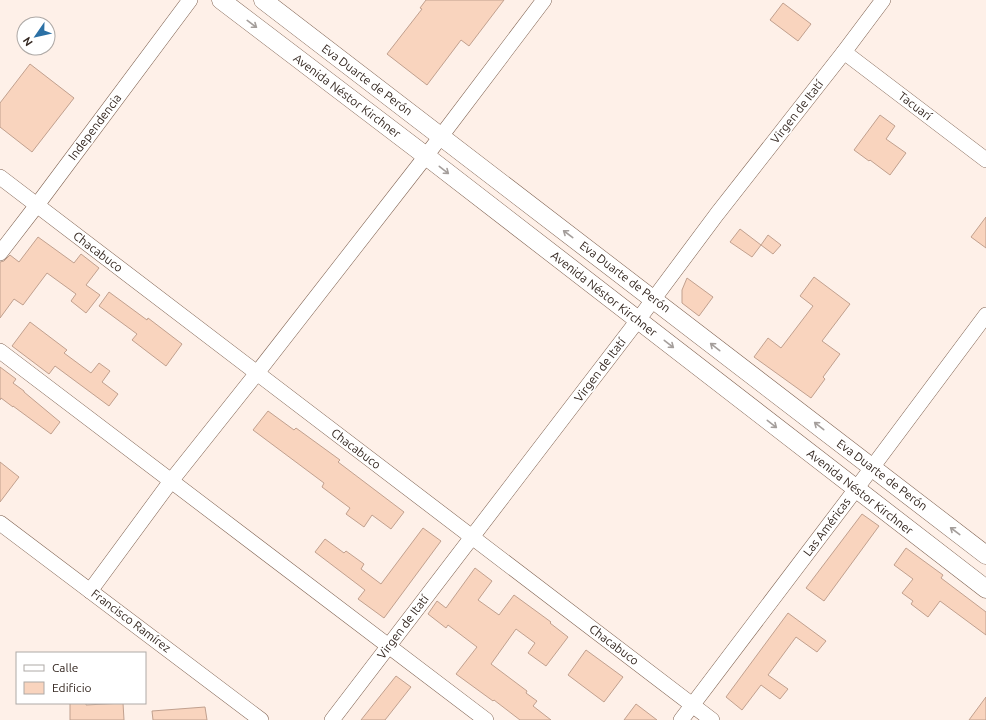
<svg xmlns="http://www.w3.org/2000/svg" width="986" height="720" font-family="Ubuntu,sans-serif">
<style>
.building{fill:#f9d4be;stroke:#c1a08e}
.lines{fill:none;stroke-linecap:round;stroke-linejoin:round}
.minor-casing{stroke:#7e604f;stroke-width:16}
.tertiary-casing{stroke:#7e604f;stroke-width:19}
.minor{stroke:#fff;stroke-width:15}
.tertiary{stroke:#fff;stroke-width:18}
.oneway{stroke:#a49e9b}
.labels{text-anchor:middle;stroke-width:3.5;stroke-linejoin:round;paint-order:stroke}
.street-label{font-size:12px;fill:#342720;stroke:#fff}
</style>
<rect width="100%" height="100%" fill="#fef0e8"/>
<g class="building">
<path d="M426,0H504L469,46L461,40L427,85L387,54L422,9L420,8Z"/>
<path d="M783,3L811,24L798,41L770,20Z"/>
<path d="M30,64L74,98L32,152L0,127V103Z"/>
<path d="M880,115L895,126L886,139L906,153L890,175L870,160L869,161L854,150Z"/>
<path d="M986,217V248L971,237Z"/>
<path d="M740,229L761,245L752,257L730,242Z"/>
<path d="M768,235L781,245L773,254L761,245Z"/>
<path d="M38,237L74,263L81,254L99,268L86,285L100,295L86,313L71,301L76,294L47,273L23,305L14,299L0,318V262L4,261L10,255L19,262Z"/>
<path d="M814,277L850,304L822,341L840,354L823,377L825,379L811,398L754,357L768,338L781,348L813,306L800,296Z"/>
<path d="M687,278L713,297L699,316L682,303V290Z"/>
<path d="M109,292L147,320L148,318L182,344L166,366L132,340L137,334L99,306Z"/>
<path d="M30,322L67,350L64,353L91,373L99,363L110,371L102,382L118,394L109,406L55,366L49,374L12,346Z"/>
<path d="M0,367L16,379L13,383L24,391V392L60,422L51,434L13,406V407L1,398L0,400Z"/>
<path d="M268,411L294,430L296,428L340,460L338,462L404,512L391,529L372,515L364,527L346,514L350,508L322,487L324,483L253,430Z"/>
<path d="M0,462L19,477L0,502Z"/>
<path d="M862,514L879,526L824,601L806,588Z"/>
<path d="M423,528L441,541L384,618L358,599L365,590L315,552L325,539L344,553L346,551L364,564L361,569L381,584Z"/>
<path d="M906,548L943,575L941,578L986,612V635L940,601L928,617L911,604L913,601L902,593L913,579L894,565Z"/>
<path d="M475,568L492,581L478,600L499,615L514,595L551,622L550,623L568,637L546,666L528,653L535,643L516,629L491,664L527,691L526,693L537,701L533,706L551,720H520L494,700L493,701L456,674L477,647L448,625L446,628L428,614L437,601L446,608Z"/>
<path d="M788,613L826,641L817,652L796,637L768,675L788,689L780,699L761,685L742,710L726,697Z"/>
<path d="M586,650L623,677L604,702L568,675Z"/>
<path d="M396,676L411,687L385,720H361Z"/>
<path d="M986,697V720H969Z"/>
<path d="M70,703H86V705L123,703L124,720H70Z"/>
<path d="M636,704L657,720H624Z"/>
<path d="M205,707L207,720H153L152,711Z"/>
</g>
<g class="lines">
<g class="minor-casing">
<g id="minor">
<path d="M844,52L986,160"/>
<path d="M0,177L712,720"/>
<path d="M0,253L37,205L190,0"/>
<path d="M0,351L486,720"/>
<path d="M0,523L261,720"/>
<path d="M90,591L171,481L257,373L426,156L544,0"/>
<path d="M332,720L638,320L717,214L844,52L883,0"/>
<path d="M681,720L856,489L986,315"/>
</g>
</g>
<g class="tertiary-casing">
<g id="tertiary">
<path d="M221,0L426,156L986,589"/>
<path d="M263,0L986,555"/>
</g>
</g>
<use href="#minor" class="minor"/>
<use href="#tertiary" class="tertiary"/>
</g>
<defs><path id="oneway-shaft" d="M-6 0H5M1.5-3L5.5 0L1.5 3" fill="none" stroke-width="1.6" stroke-linecap="round" stroke-linejoin="round"/></defs>
<g class="oneway">
<use href="#oneway-shaft" transform="translate(252 24) rotate(37)"/>
<use href="#oneway-shaft" transform="translate(444 170) rotate(38)"/>
<use href="#oneway-shaft" transform="translate(568 234) rotate(-143)"/>
<use href="#oneway-shaft" transform="translate(669 344) rotate(38)"/>
<use href="#oneway-shaft" transform="translate(715 347) rotate(-142)"/>
<use href="#oneway-shaft" transform="translate(772 424) rotate(38)"/>
<use href="#oneway-shaft" transform="translate(819 426) rotate(-142)"/>
<use href="#oneway-shaft" transform="translate(955 531) rotate(-143)"/>
</g>
<g class="labels">
<g class="street-label">
<text transform="translate(367 80) rotate(37)" y="4">Eva Duarte de Perón</text>
<text transform="translate(347 96) rotate(37)" y="4">Avenida Néstor Kirchner</text>
<text transform="translate(915 106) rotate(37)" y="4">Tacuarí</text>
<text transform="translate(797 112) rotate(-52)" y="4">Virgen de Itatí</text>
<text transform="translate(95 127) rotate(-53)" y="4">Independencia</text>
<text transform="translate(98 252) rotate(37)" y="4">Chacabuco</text>
<text transform="translate(625 277) rotate(37)" y="4">Eva Duarte de Perón</text>
<text transform="translate(604 294) rotate(38)" y="4">Avenida Néstor Kirchner</text>
<text transform="translate(600 370) rotate(-53)" y="4">Virgen de Itatí</text>
<text transform="translate(356 449) rotate(37)" y="4">Chacabuco</text>
<text transform="translate(882 475) rotate(37)" y="4">Eva Duarte de Perón</text>
<text transform="translate(860 492) rotate(38)" y="4">Avenida Néstor Kirchner</text>
<text transform="translate(827 527) rotate(-53)" y="4">Las Américas</text>
<text transform="translate(131 621) rotate(37)" y="4">Francisco Ramírez</text>
<text transform="translate(403 627) rotate(-53)" y="4">Virgen de Itatí</text>
<text transform="translate(614 645) rotate(37)" y="4">Chacabuco</text>
</g>
</g>
<rect x="16" y="652" width="130" height="52" fill="#ffffff" stroke="#aea9a6"/>
<rect x="24" y="665" width="20" height="6" fill="#ffffff" stroke="#aea9a6"/>
<text x="52" y="672" font-size="12" fill="#342720">Calle</text>
<rect x="24" y="682" width="20" height="12" fill="#f9d4be" stroke="#aea9a6"/>
<text x="52" y="692" font-size="12" fill="#342720">Edificio</text>
<g transform="translate(36 36) rotate(236)"><circle r="19" fill="#ffffff" stroke="#aea9a6"/>
<path d="M0-3L7 15L0 10L-7 15Z" fill="#2b70a5"/>
<text y="-6" font-size="11" font-weight="bold" text-anchor="middle" fill="#342720">N</text>
</g>
</svg>
